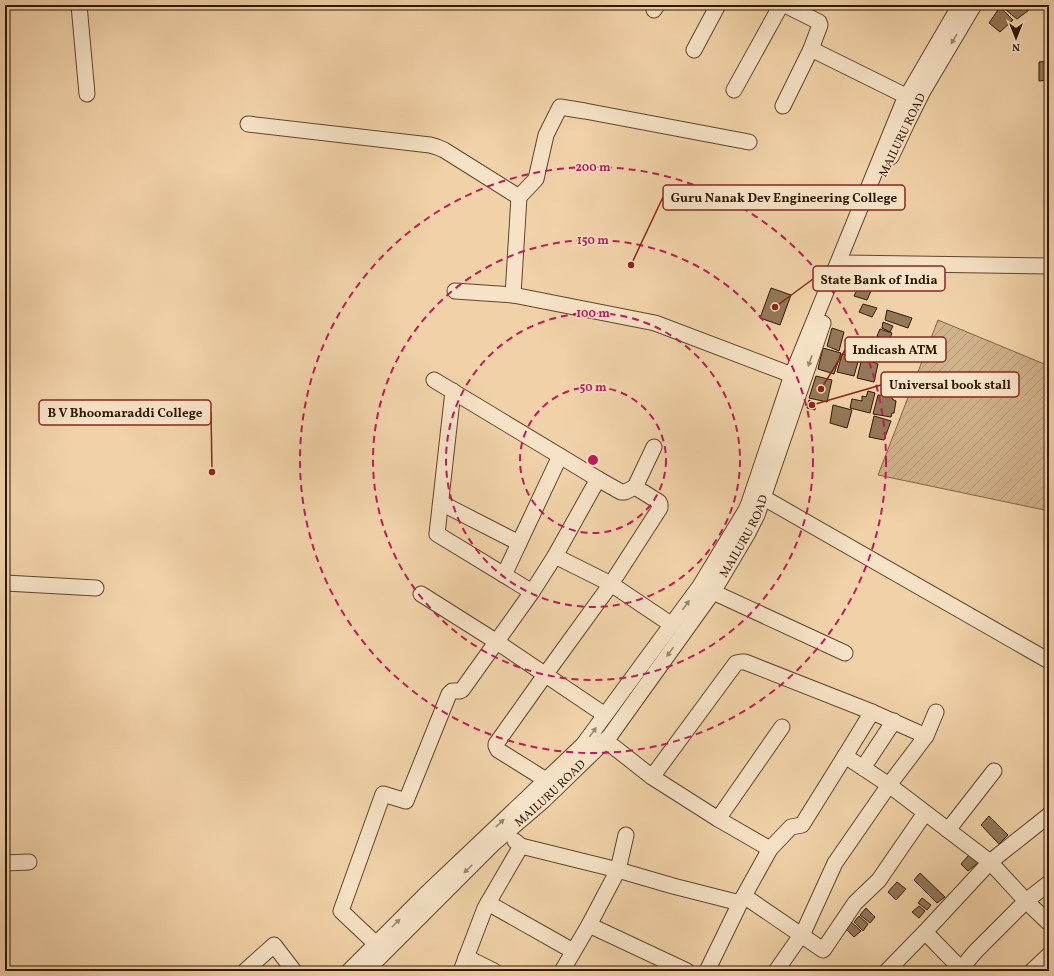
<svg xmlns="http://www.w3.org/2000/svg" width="1054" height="976" font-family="Vollkorn,serif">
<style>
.garden{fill:url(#garden-furrows);stroke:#806446}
.building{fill:#947857;stroke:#2f1600}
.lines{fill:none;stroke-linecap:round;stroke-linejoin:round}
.minor-casing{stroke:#60452a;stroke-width:17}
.minor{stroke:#f6e2c6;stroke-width:15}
.oneway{fill:#9c866d}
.ring{fill:none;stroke:#c2185b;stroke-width:2;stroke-dasharray:7 5}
.labels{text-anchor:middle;stroke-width:3;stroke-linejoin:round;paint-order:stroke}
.street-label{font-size:12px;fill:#2f1600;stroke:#f6e2c6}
.centre{fill:#c2185b;stroke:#f6e2c6;stroke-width:2}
.ring-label{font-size:12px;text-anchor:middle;font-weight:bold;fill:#c2185b;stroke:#f6e2c6;stroke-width:3;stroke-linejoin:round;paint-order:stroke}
.leader{fill:none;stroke:#8f2418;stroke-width:1.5}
.callout-dot{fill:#8f2418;stroke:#f6e2c6;stroke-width:1.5}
.callout{fill:#f6e2c6;stroke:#8f2418;stroke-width:1.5}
.callout-label{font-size:13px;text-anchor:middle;font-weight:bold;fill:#2f1600}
</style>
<defs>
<pattern id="garden-furrows" width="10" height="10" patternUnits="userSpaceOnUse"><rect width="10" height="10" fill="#d0b28b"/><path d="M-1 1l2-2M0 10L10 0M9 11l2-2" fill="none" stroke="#b39876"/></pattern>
</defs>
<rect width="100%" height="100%" fill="#f1d2a8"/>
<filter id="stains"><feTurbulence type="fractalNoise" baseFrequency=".005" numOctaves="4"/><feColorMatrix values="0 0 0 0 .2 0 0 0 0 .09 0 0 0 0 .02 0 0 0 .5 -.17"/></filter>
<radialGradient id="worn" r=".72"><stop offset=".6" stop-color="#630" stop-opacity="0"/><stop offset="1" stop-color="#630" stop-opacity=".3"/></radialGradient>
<path class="garden" d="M938,320L1049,366V511L878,475Z"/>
<g class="building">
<path d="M1000,5H1024L1029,10L1017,19Z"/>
<path d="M1000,7L1013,20L1000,32L989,23Z"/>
<path d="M1049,61V80L1039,81V62Z"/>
<path d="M859,286L871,291L867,300L854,296Z"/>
<path d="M771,288L791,295L780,325L760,318Z"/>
<path d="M863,304L877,308L872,317L859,312Z"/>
<path d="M887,310L912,318L908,328L885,320Z"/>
<path d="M883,322L893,326L890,332L882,328Z"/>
<path d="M832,328L844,332L839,351L827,346Z"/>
<path d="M880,329L892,333L889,341L877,336Z"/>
<path d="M823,348L841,353L834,374L818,369Z"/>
<path d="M842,354L859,358L854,376L837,372Z"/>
<path d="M862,358L878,364L874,382L857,378Z"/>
<path d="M816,376L832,380L827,402L809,398Z"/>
<path d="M868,391L875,393L870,413L850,408L852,399L862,401V396L866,397Z"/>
<path d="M878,395L892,396V399L896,401L894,413H892L891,417L873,414Z"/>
<path d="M809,400L816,403L815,410L807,408Z"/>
<path d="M833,405L852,410L847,428L830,423Z"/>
<path d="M874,416L891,421L884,440L869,437Z"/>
<path d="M989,816L1008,835L999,844L981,825Z"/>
<path d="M969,855L979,862L968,871L961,864Z"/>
<path d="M920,873L945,897L937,903L914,880Z"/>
<path d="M897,882L906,889L896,900L888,892Z"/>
<path d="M922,898L931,905L927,910L918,903Z"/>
<path d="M919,906L925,911L919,918L912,912Z"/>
<path d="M866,908L875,917L870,923L860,915Z"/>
<path d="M859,916L868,924L863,931L854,922Z"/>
<path d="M848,919L861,931L854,937L842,925Z"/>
</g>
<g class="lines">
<g class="minor-casing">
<g id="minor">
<path d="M79,5L87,94"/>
<path d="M654,10L657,5"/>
<path d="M811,49L906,96"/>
<path d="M694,50L718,5"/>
<path d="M734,90L781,5"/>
<path d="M783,106L811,49L820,25L819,22L785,5"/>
<path d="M248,124L430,145L437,147L444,150L519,197"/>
<path d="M891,157L907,123L923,91L974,5"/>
<path d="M844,263L1049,266"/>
<path d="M455,291L513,295L655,323L792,375L801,377"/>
<path d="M513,295L519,197L536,179L546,135L560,107L585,111L749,142"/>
<path d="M434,380L598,479"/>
<path d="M453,391L437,534L532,592"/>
<path d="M764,498L1049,661"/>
<path d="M441,503L519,543"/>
<path d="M555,556L598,479L621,492H625L635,487"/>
<path d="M504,575L560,456"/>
<path d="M5,583L96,588"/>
<path d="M713,592L845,653"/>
<path d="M421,594L497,642L605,715"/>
<path d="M605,740L652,777L718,819L770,849"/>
<path d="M845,756L889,785L990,862L1026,901L1049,923"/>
<path d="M863,768L894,721"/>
<path d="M652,777L736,663L741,662H745L872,712L926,736"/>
<path d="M546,780L498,750L496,746V744L545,675L611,584L660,508V504L659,502L635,487L654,447"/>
<path d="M718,819L782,727"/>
<path d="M948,830L994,771"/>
<path d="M521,846L618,870L673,886L740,903"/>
<path d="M5,863L29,862"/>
<path d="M744,896L823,950L824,949L855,903L879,880L883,874L925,813"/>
<path d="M488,903L573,951"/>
<path d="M589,925L687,971"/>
<path d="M925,932L963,971"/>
<path d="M376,944L341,911L383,794L406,801L449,694L452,691H460L462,690L532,592L555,556L611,584L672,625"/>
<path d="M466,957L494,971"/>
<path d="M245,971L274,945L294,971"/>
<path d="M349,971L426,894L583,745L700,586L746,510L749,503L792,375L903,103L960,5"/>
<path id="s1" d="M366,971L494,843L544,800L609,737L713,592L748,533L757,515L823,323"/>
<path d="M461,971L485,908L521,846L515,841"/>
<path d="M562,971L589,925L618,870L626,835"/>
<path d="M707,971L740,903L770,849L791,827L802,825L845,756L872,712"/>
<path d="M776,971L804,931L835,863L889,785L926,736L936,712"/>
<path d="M887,971L925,932L990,862L1049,815"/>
<path d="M959,971L975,952L1026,901L1049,883"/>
<path d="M1032,971L1049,955"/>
</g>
</g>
<use href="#minor" class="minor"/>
</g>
<defs><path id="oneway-solid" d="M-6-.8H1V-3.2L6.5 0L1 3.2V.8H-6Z"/></defs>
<g class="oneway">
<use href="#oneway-solid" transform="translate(954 39) rotate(121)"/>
<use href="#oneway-solid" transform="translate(810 361) rotate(109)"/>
<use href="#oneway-solid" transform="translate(686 605) rotate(-54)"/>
<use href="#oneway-solid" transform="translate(670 652) rotate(126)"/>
<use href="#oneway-solid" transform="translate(593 732) rotate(-54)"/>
<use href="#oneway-solid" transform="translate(500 823) rotate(-43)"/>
<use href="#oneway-solid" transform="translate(468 869) rotate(135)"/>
<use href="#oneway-solid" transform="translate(396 923) rotate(-45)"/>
</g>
<g class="ring">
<circle cx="593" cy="460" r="73"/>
<circle cx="593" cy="460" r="147"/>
<circle cx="593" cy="460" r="220"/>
<circle cx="593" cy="460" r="293"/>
</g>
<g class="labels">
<g class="street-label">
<text transform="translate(902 135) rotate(-64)" y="4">MAILURU ROAD</text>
<text dy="4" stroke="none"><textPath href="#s1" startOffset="580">MAILURU ROAD</textPath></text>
<text dy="4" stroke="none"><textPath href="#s1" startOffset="256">MAILURU ROAD</textPath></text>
</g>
</g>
<circle cx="593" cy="460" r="6" class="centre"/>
<g class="ring-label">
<text x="593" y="171">200 m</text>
<text x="593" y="244">150 m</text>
<text x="593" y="317">100 m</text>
<text x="593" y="391">50 m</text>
</g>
<path class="leader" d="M631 265L663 197M775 307L813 279M821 389L845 350M812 405L881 385M212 472L211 412"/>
<g class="callout-dot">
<circle cx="631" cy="265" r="4"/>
<circle cx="775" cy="307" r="4"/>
<circle cx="821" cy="389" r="4"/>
<circle cx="812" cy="405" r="4"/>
<circle cx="212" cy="472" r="4"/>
</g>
<g class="callout">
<rect x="663" y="185" width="242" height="25" rx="4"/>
<rect x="813" y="266" width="132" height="25" rx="4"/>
<rect x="845" y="337" width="101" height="25" rx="4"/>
<rect x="881" y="372" width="138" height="25" rx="4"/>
<rect x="39" y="400" width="172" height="25" rx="4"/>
</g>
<g class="callout-label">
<text x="784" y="202">Guru Nanak Dev Engineering College</text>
<text x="879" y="284">State Bank of India</text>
<text x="895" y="354">Indicash ATM</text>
<text x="950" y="389">Universal book stall</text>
<text x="125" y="417">B V Bhoomaraddi College</text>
</g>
<rect width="1054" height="976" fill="none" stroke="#f1d2a8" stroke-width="20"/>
<rect x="6" y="6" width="1042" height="964" fill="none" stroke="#2f1600" stroke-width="2"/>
<rect x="10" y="10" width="1034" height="956" fill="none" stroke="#2f1600"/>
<g transform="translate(1016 38) rotate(180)" stroke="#f6e2c6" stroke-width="3" paint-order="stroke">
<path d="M0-3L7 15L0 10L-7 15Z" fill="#2f1600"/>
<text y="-6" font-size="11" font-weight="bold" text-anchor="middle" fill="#2f1600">N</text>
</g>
<rect width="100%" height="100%" filter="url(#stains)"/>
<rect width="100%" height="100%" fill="url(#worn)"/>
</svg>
